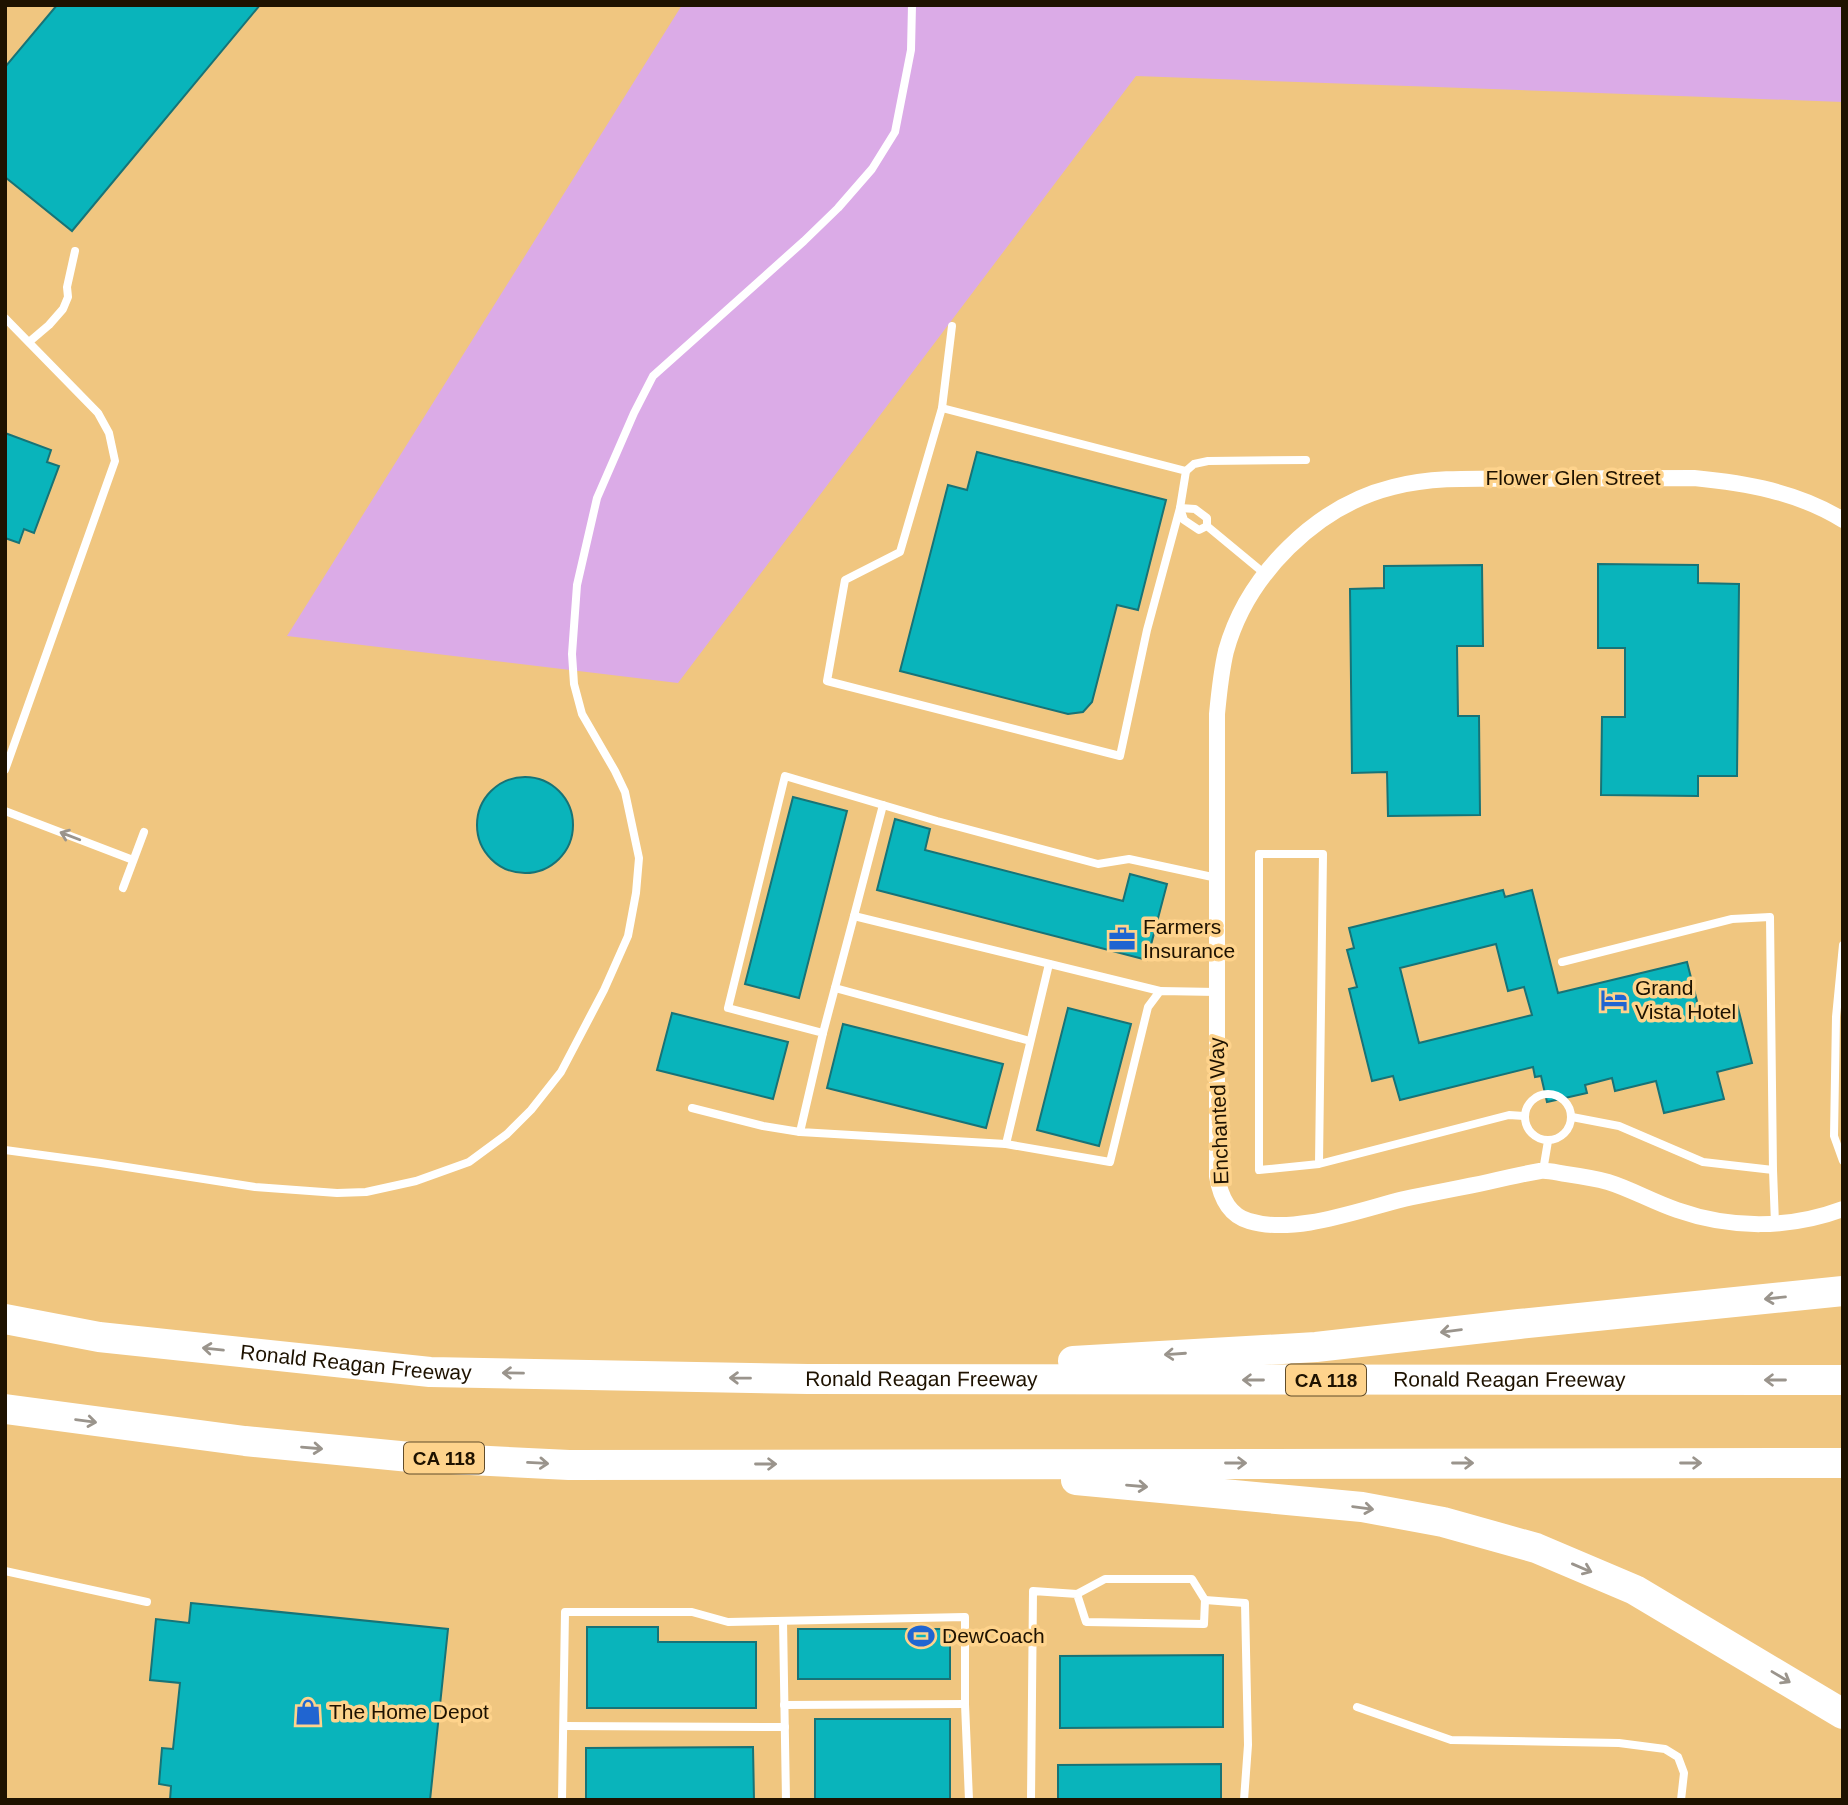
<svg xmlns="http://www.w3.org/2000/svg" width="1848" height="1805" font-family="Arial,sans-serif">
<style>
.green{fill:#dbabe7}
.building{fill:#09b4bb;stroke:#177377;stroke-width:2;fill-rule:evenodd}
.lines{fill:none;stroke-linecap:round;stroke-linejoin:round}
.service{stroke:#fff;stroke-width:8}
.minor{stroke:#fff;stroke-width:16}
.motorway{stroke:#fff;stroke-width:30}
.oneway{stroke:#9a948c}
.labels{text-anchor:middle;stroke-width:7;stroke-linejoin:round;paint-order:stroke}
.shield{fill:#fed38c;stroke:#614c2a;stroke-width:2}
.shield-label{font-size:19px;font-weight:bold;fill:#1e1200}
.street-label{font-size:21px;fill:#1e1200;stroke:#fed38c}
.poi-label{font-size:21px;fill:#1e1200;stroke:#fed38c;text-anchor:start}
</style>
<rect width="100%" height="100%" fill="#f0c680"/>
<path class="green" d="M682,5H1843V102L1136,76L678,683L287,636Z"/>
<g class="building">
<path d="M57,5H260L72,231L5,177V67Z"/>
<path d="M5,433L51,450L47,462L59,466L34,533L24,529L19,543L5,538Z"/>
<path d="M977,452L1166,500L1138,610L1117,605L1092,702L1083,712L1068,714L900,671L948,485L967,490Z"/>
<path d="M1598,564L1698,565V583L1739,584L1737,776H1698V796L1601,795L1602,717H1625V648H1598Z"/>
<path d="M1482,565L1483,646H1457L1458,716H1479L1480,815L1388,816L1387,772L1352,773L1350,589L1384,588V566Z"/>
<circle cx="525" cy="825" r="48"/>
<path d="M793,797L847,811L799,998L745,984Z"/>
<path d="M895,819L930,829L925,850L1123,901L1130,874L1167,884L1147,960L877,890Z"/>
<path d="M1503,890L1505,897L1532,890L1558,993L1687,962L1700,1013L1737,1004L1752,1063L1717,1072L1724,1099L1664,1113L1656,1081L1615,1091L1612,1078L1585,1085L1587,1093L1547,1102L1541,1076L1535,1077L1533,1067L1400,1100L1393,1076L1372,1081L1349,989L1357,987L1347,950L1354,948L1349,928ZM1496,944L1508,991L1524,987L1532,1015L1419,1043L1400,968Z"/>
<path d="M1068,1008L1131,1024L1099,1146L1037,1130Z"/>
<path d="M672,1013L788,1042L773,1099L657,1070Z"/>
<path d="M843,1024L1003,1064L986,1128L827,1088Z"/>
<path d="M191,1603L448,1629L430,1800H170L171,1786L159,1784L162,1748L173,1749L180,1683L150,1680L156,1619L189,1623Z"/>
<path d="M587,1627H658V1642H756V1708H587Z"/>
<rect x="798" y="1629" width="152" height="50"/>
<path d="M1223,1655V1727L1060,1728V1656Z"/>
<rect x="815" y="1719" width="135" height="81"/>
<path d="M753,1747L754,1800H586V1748Z"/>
<path d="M1221,1764V1800H1058V1765Z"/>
</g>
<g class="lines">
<g class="service">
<path d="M5,318L98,413L109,433L115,461L5,770"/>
<path d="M29,342L49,325L63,309L68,297L67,287L75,251"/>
<path d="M942,408L952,326"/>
<path d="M1186,471L1194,464L1208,461L1306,460"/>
<path d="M1180,508L1147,630L1120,756L827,681L845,580L900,552L942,408L1186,471L1180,508L1184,520L1199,530L1207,526"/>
<path d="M1180,508L1195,509L1207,518V526L1265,574"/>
<path d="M883,805L854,916L1160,991"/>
<path d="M5,811L133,860"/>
<path d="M1217,878L1129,859L1098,864L937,821L785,776L728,1008L823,1033L800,1132L1006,1144L1110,1162L1148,1007L1160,991L1217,992"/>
<path d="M123,888L144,832"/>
<path d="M1843,945L1836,1017L1834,1136L1843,1161"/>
<path d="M1562,962L1732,919L1770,917L1773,1170L1703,1162L1619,1126L1572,1117"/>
<path d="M835,988L1030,1041"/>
<path d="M823,1033L854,916"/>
<circle cx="1548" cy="1117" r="23"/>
<path d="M692,1108L763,1126L800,1132"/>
<path d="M1006,1144L1049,964"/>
<path d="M5,1150L101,1163L255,1187L337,1193L366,1192L416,1181L469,1162L507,1134L531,1110L561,1072L604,990L628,936L636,893L639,858L625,792L615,771L582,714L574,684L572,654L577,585L597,498L634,413L653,376L804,241L838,208L872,169L895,132L911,50L912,5"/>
<path d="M1319,1164L1259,1170V854H1323L1319,1164L1509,1115L1524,1116"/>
<path d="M1773,1170L1775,1224"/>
<path d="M1543,1171L1548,1141"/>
<path d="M5,1571L147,1602"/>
<path d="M1205,1600L1245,1603L1248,1745L1244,1800"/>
<path d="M783,1621L786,1800"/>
<path d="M784,1705L965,1704"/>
<path d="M1357,1707L1451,1740L1619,1743L1665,1749L1678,1757L1684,1773L1681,1800"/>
<path d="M564,1726L785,1727"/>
<path d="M562,1800L565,1612H692L728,1622L965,1617V1704L969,1800"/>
<path d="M1031,1800L1033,1591L1077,1594L1105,1579H1192L1205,1600L1204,1624L1086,1622L1077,1594"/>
</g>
<path class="minor" d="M1843,520C1798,492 1746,483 1694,478C1638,478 1581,478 1524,479C1480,479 1436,476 1393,487C1316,506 1247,575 1226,651C1221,672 1219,693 1217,714V1176C1220,1195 1228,1215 1249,1221C1294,1235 1359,1210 1404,1199C1432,1193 1460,1188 1488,1182C1505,1178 1522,1174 1540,1171C1548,1170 1558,1173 1566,1174C1580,1176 1594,1178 1608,1182C1631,1189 1653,1202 1677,1210C1731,1229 1789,1229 1843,1209"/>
<g class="motorway">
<path id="s1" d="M5,1319L99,1337L430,1372L808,1379L1843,1380"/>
<path d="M1073,1361L1316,1347L1519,1324L1843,1291"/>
<path d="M5,1409L245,1441L410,1457L569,1465L1843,1463"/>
<path d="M1076,1480L1362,1507L1443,1522L1536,1548L1635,1590L1843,1714"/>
</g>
</g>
<defs><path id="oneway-shaft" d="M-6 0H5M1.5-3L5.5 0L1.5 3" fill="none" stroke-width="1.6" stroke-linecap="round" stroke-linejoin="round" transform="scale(1.75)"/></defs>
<g class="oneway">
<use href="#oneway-shaft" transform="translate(70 836) rotate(-159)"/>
<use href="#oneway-shaft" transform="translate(1775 1298) rotate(174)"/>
<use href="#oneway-shaft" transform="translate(1451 1331) rotate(173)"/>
<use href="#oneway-shaft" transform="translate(213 1349) rotate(-174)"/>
<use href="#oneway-shaft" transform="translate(1175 1354) rotate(176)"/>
<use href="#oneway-shaft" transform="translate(513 1373) rotate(-179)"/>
<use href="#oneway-shaft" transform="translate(740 1378) rotate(-179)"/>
<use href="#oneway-shaft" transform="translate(1253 1380) rotate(-180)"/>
<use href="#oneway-shaft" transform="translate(1775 1380) rotate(-180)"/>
<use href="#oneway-shaft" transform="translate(86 1421) rotate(7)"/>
<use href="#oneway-shaft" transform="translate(312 1448) rotate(5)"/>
<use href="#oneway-shaft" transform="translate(538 1463) rotate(3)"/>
<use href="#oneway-shaft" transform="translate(1236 1463)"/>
<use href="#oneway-shaft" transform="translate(1463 1463)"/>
<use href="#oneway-shaft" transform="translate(1691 1463)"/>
<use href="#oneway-shaft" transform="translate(766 1464)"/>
<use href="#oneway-shaft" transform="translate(1137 1486) rotate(5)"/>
<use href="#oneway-shaft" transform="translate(1363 1508) rotate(8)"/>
<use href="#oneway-shaft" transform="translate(1582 1568) rotate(23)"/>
<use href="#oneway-shaft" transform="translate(1781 1677) rotate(31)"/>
</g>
<defs>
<g id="office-bare" transform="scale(2.1)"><path d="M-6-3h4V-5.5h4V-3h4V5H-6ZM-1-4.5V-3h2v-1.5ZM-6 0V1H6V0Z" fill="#2065d1" stroke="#fed38c" stroke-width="2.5" paint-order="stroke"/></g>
<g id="hotel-bare" transform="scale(2.1)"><path d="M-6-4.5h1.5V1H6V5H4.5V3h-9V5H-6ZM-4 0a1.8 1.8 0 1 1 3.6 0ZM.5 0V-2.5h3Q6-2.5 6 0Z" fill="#2065d1" stroke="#fed38c" stroke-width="2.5" paint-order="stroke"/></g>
<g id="stadium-bare" transform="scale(2.1)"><path d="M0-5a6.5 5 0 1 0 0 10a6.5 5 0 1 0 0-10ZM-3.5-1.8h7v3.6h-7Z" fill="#2065d1" stroke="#fed38c" stroke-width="2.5" paint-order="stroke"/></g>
<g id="shop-bare" transform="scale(2.1)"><path d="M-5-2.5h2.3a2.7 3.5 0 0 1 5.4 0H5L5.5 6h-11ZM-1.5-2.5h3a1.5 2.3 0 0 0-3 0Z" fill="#2065d1" stroke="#fed38c" stroke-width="2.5" paint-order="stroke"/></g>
</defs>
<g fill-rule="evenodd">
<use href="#office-bare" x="1122" y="939"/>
<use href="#hotel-bare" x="1614" y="1000"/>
<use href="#stadium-bare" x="921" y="1636"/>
<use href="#shop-bare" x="308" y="1712"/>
</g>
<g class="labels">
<g class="shield">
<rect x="1286" y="1364.5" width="80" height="31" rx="5"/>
<rect x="404" y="1442.5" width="80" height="31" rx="5"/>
</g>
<g class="shield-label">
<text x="1326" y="1387">CA 118</text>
<text x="444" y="1465">CA 118</text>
</g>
<g class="street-label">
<text x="1573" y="485">Flower Glen Street</text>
<text transform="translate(1219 1111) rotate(-92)" y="7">Enchanted Way</text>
<text dy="7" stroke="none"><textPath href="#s1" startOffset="354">Ronald Reagan Freeway</textPath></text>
<text dy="7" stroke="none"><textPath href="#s1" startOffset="920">Ronald Reagan Freeway</textPath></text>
<text dy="7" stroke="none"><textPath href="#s1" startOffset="1508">Ronald Reagan Freeway</textPath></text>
</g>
<g class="poi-label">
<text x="1143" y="934">Farmers<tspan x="1143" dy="24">Insurance</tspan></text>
<text x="1635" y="995">Grand<tspan x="1635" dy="24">Vista Hotel</tspan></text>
<text x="942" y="1643">DewCoach</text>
<text x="329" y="1719">The Home Depot</text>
</g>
</g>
<rect width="1848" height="1805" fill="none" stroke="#1e1200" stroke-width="14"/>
</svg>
